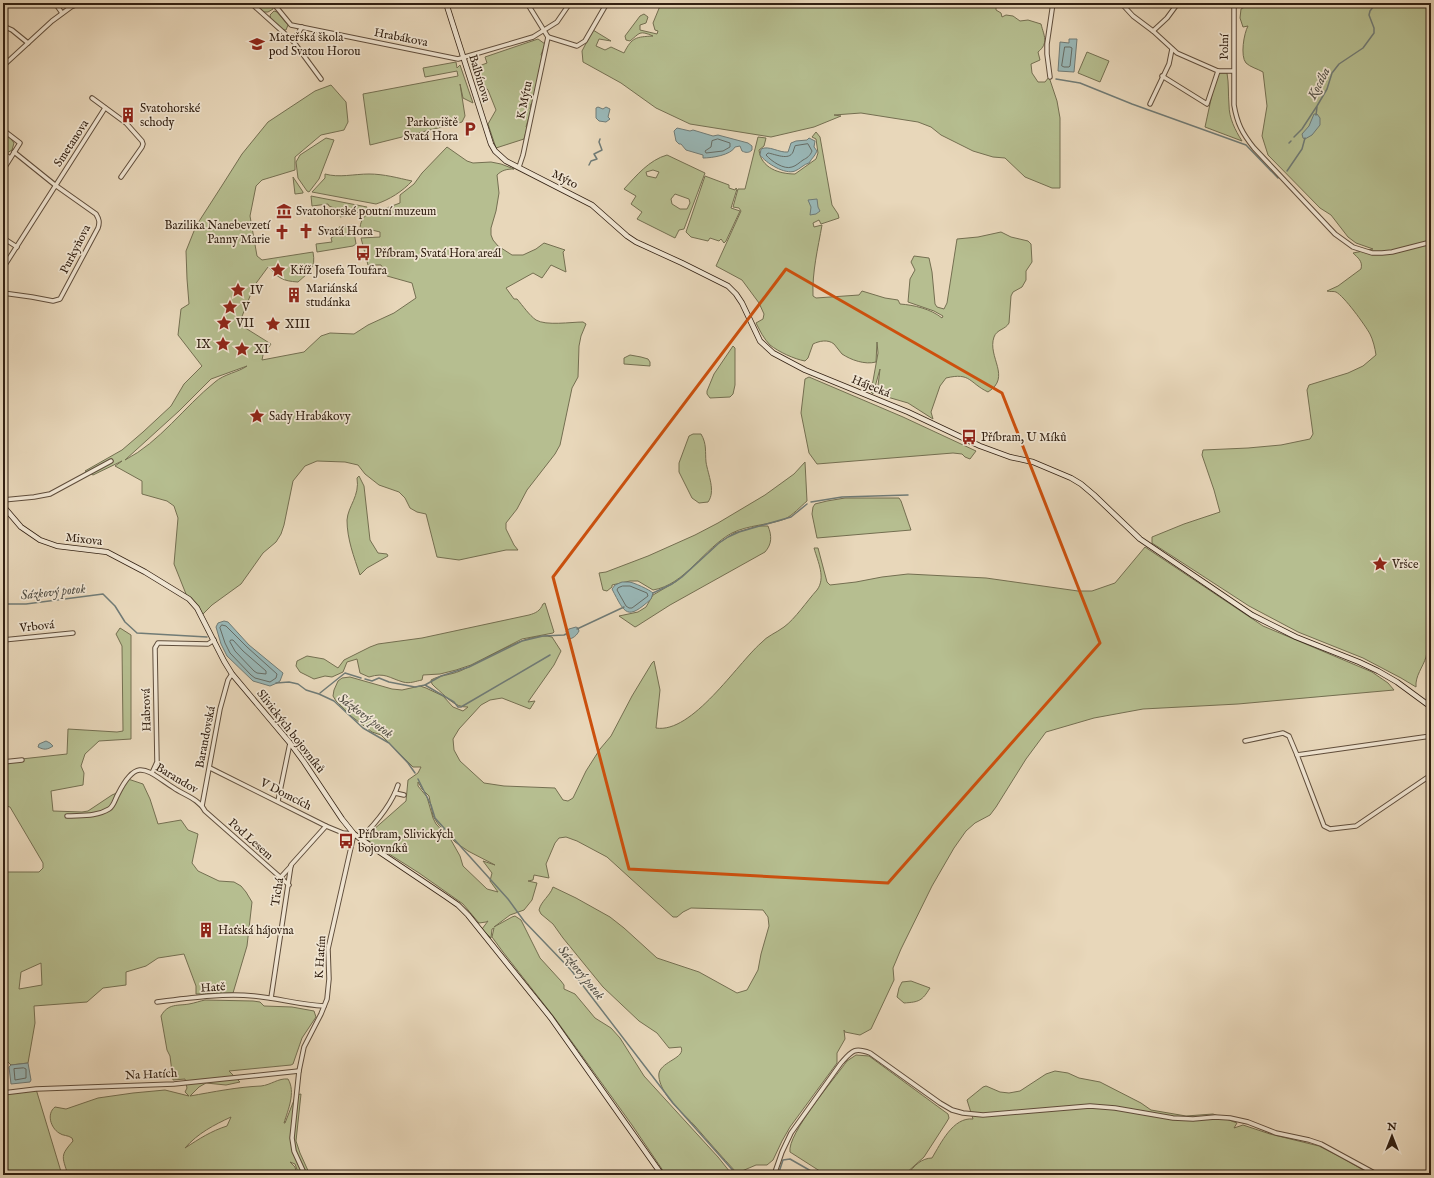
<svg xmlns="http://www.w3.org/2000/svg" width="1434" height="1178" font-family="'IM FELL English',serif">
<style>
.green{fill:#b6be90;stroke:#746f51;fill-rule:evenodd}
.water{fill:#99b8b8;stroke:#707b76}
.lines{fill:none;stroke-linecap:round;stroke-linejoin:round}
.shore{stroke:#666c65;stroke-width:1}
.stream{stroke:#707b76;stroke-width:1.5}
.street-casing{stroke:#604e3c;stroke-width:5.5}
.secondary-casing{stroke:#322012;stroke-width:6}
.street{stroke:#f0e5d2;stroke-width:3.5}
.secondary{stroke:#f0e5d2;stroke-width:4.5}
.marked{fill:none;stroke:#cd500d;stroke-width:3;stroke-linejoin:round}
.labels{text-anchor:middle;stroke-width:3.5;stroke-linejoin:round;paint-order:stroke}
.poi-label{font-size:12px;fill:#322012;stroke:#f0e5d2;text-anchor:start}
.street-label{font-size:12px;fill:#322012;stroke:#f0e5d2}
.water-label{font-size:13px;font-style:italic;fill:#514e44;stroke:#f0e5d2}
</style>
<rect width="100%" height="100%" fill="#e8d7ba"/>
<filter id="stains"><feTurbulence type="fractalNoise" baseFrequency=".005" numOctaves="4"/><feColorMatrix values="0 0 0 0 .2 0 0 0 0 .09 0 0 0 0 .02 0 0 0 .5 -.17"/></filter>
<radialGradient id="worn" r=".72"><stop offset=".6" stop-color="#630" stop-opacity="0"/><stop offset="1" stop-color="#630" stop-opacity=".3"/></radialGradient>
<g class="green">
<path d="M263,3L270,4L273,7V9L268,12H262L259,8V5Z"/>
<path d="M666,3H996V10L1001,13L1002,17L1006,15L1013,16L1020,21L1028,20L1041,24C1044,36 1049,43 1038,52L1040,60L1031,64L1032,73L1038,82H1045L1049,77L1057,101L1060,118V188H1052L1025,177L1005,158L993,157L973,151L941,135L931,127L918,122L861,113L834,115L841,116L814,127L771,137L690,124L656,108L621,83L583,62L582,51L593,30L611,41L599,39L596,46L605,50L611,47L624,53C632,37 636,37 653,36C639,30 640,33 630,41L626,40L625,36L640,16L644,14L648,17L646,23L640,25V30L657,34L658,31L655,30L653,23L660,6Z"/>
<path d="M1252,3H1431V629L1429,631C1428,639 1428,649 1426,657C1423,667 1415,676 1416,687L1401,678L1363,658L1298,632L1249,606L1152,543V537L1184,524L1220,512L1214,490L1202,455L1203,450L1248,448L1281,445L1310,439L1313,434L1307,390L1309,385L1348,373L1363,366L1376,355C1375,348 1373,340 1370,334C1365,325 1344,296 1336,292C1334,291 1330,292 1327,291L1338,286L1361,269C1363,261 1358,258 1353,253L1373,249L1356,243L1348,237L1331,215L1320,208L1268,155L1262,136L1267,106L1263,72C1258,69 1250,67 1246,63C1240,56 1244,33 1248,26L1243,27L1240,18L1241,9Z"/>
<path d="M274,11L277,12L288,25L286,30H283L271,20L270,15Z"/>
<path d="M538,39L545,44L541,55L542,56L533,103L531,104L530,109L531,110L526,127L527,128L524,139L496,148L488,124L496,110L488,90L478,79L472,61L476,60L479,66L487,63L485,57Z"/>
<path d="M1087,52L1109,61L1100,82L1078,73Z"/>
<path d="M456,62L457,68L460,65L473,103L463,98L460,84L465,116L462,122L370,145L363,94L458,76L457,71L425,77L423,68Z"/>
<path d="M1219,73H1227C1229,84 1228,94 1229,105C1229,118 1235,130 1242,141L1205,127L1213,90Z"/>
<path d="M331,85L346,102L348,122L344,130L321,135L295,157V170L262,180L256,186L250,216L257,256L262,260L313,252C316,269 310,271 298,282C282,281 279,278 268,267L254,286L239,324L271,344L263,355L262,360L304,352L321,336L330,333L354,334L368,325L394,313L416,298L412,283L387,276L381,265H368L361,238L380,237V232L372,230L360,231C360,224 361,221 365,216L400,203V195L414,184L422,173L447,147L467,161L473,163L491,162L501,164L514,169C507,169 502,170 497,175L499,193L496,211L491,228V235L493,240L498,246L512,255H523L536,249L544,243L565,250L563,252L566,272L551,265L542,278L533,273L506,288L514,299H517C523,306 529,315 536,320C546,326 571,322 583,322L586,324L581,336L579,346L578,377L572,388L560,445L555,454L527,490L517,509L506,523V529L514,545L518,550H506L459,560L437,557L426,514L417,512L410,508L405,498L399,492L379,485L365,474L358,465L345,462L317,461L305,466L293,481L284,525L281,534L276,542L263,553L241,584L212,605L202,615L194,602L186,594L174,564L178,518L174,506L167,501L142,494V481L115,466L122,461L93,475L85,471L122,450L143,432L171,406L184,384L202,366L178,335L181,309L189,304L187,279L186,251L196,226L223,184L242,154L268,122L315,91ZM247,366C239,372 224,374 215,382C184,407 160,442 125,460L179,411L211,379Z"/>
<path d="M3,132L9,136L14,143L12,150L7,153L3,152Z"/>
<path d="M816,132L820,137L832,205L838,214L839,218L821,224L819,220L813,223L814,227L822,225C818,248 812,272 813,296L816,298L859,295L862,291L885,298L898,300L900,304C914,305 931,309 942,318L943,316L934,311L908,302L910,279L915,270L911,262L914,256L929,258L932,272L935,304L937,307L944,309L947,303L957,239L978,237L1001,232L1011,237L1028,241L1031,244L1032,262L1026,271V280L1022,287L1013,292L1011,296L1009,323C1005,330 997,329 994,337C987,357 1012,377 988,392C969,383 971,372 946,378L940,386L931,412L933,419L908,403L877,394L880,369L873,394L871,392L878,353L877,342L876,362C865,365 851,360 842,354C839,351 837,347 834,344C828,339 819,341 813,344L808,358L805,361C794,359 779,352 770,345C764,339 760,331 756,323L763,319L764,314L759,303L742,280L716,266L741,211L739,208L733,207L738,189H745L758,137L766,138L764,146L759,150C761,168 779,174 795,174L816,159L818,153L816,139L812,137Z"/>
<path d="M326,138L334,140L319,179L309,192L307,191L298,178L296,162L300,155Z"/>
<path d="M667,155L705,173L684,229L679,230L675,238L637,219L642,212L631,204L636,196L624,189C636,176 649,160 667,155ZM653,170L659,172L656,178L647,176L646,172ZM675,194L689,199L690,203L687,209H680L672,204L671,199Z"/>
<path d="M325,174C339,178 354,174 369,174C384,174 398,178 412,181C403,191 389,200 376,204L312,192L325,178Z"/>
<path d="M705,176L729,185V188L735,190L736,188L737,189L731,208L740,211L726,241L724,243L721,239L719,241L710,238L708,241L691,237L686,232Z"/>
<path d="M293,177L303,192V193L295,194Z"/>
<path d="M311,196L367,207V209L350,215L340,217C339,211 335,208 329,206L328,204L312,206Z"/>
<path d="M352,225L353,226L356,244L353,246L317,252L316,244L332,242L331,238L338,234L339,227Z"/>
<path d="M733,346L735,348V385L733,394L730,397L710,398L707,394V391L714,374Z"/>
<path d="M630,355L641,357L648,359L650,362V366L624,364V358Z"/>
<path d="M809,377L903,417L976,451L970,459L965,457L962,454L953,453L817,464L809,453L801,413L805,379Z"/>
<path d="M693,434H701C707,444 705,452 706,462C708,475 716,491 708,502L699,503L692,498L679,472V463L689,436Z"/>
<path d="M805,462L807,501C800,507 793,515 785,519C769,525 748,525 732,533C704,548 685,585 653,590L638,581H630L612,585V587L607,591L603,590L599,573L606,572L648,556L695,535L718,523L765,495L794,474Z"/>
<path d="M359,476L364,486L370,540L378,553L387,554L388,556L367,568L360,575C354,557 347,539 347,520C348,506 360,496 357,478Z"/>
<path d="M845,498H899L901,501L911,530L817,538L812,514L813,507L815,504L827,501Z"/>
<path d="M758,526H768C772,536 772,544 765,552L670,605L637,626L635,627L619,616L638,612L646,607L653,595L677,581L719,543L734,533Z"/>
<path d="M1145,547L1263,626L1372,672L1388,683L1394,690L1238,704L1143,709L1094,718L1046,732L1026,759L996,807L990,815L975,823L966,831L954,848L932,886L901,949L893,968L894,980L871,1029L860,1035L845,1032L844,1030L845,1039L837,1053V1063L790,1127L782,1141L773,1160L767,1165H756L742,1171L736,1172C722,1157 708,1141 695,1126C685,1115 671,1104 664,1091C661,1086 658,1078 659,1073C662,1061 686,1058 681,1047L669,1048L657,1033L639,1021L603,987L563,938L553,924L541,914L539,910C541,901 550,896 553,887L576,898L610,917L624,928L657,958L699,972L737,993L747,990L758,970L761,954L769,926L768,917L763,910L691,908L683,912L677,917H673L607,857L577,841L566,837L559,838L555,843L546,864L549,878L534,875L533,880L528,881L537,883L532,900L524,910L510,915L494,927L512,917L515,916L521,920L540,958L561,981L564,985V989L575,994L595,1018L611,1028L620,1038L644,1076L718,1157L730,1172L731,1175H666L632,1125L554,1017L503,952L492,937L494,928L492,929L491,938L482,929L488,921L486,922L479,923L463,904L446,892L419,873L364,838L406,801L408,780L418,773L421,767H413L381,735L372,732L351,716L336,701L333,696L334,690L338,681L342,678L350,677L392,689L402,690L420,686L426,688L443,696L453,707L463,711L468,707C454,708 445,695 435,687L432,684L431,680C440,675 451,675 460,671C484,661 528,630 552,637L561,651L554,665L528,702L535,701L530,709L502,698L490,700L481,705L459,729L453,739L454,750L460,761L484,783L504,786L555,788L563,800L568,801L573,798L586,771L600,749L611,736L632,696L652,663L654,661L660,690L656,728C692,734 737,664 761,643C767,636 776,633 784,627C795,619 807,601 817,590C826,578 818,562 814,548H818L827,582L830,585L856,582L882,577L908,574L986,578L1078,591H1092L1115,583ZM418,782L422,789L429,796L433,816L438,824L455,842L468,851L495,865L483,861L492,873L490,881L498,892L487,889L463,866L460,856L451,840L436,824L433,818L427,797L418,786Z"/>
<path d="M545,603L554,632L553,633L522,639L471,665L456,670L440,674L423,675L422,680C416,681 410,684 403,682C389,678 385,672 369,677L360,673L357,659L347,662L343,672L332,677L325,676L314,679L300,672L296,666L297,661L307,656L324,659L338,668L344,660L370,647L378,644L422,638L529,615C536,613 540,611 543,604Z"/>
<path d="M120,628L131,635V739L99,741L85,754L81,766L84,773L83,785L51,791L53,811L82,812L88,811L112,795L119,792L128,779L143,784L150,799L158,824L181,820L188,830L198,834L192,863L198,871L219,881L234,882L241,886L246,892L252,902L247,946L233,993L196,994V986L184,954L158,958L146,966L126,972V985L103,988L87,1002L34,1006L35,1023L28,1063L11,1065L3,1057V872H39L43,868V863L10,807L3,805V761L67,754L68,729L117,732L123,731L122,646L116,634ZM41,963L42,985L19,989L21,972Z"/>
<path d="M911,981L930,988C922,1001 919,1002 904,1003L897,997L899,988L902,982Z"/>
<path d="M205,1000L253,1001L260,1002L264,1006L292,1007L314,1011L316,1017L302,1038L293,1064L291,1065L229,1071L240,1082L226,1085L206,1083L199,1087L190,1096C213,1092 237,1087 261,1086C271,1085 278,1078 288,1079C296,1092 288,1110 284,1123H285L296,1095L301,1094L296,1141L300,1153L310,1175H299L295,1164L290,1162L295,1167L297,1175H246L248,1172L234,1175H236H68C62,1156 60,1156 73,1141L72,1138C68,1135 63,1136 59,1133C51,1128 46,1114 55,1107L66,1109L98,1098L133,1093L165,1090L189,1096L185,1092L187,1088L185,1079L173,1080L170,1056L167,1050L161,1016C168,1003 178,1006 189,1004C195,1003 200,1001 205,1000ZM231,1117L227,1126C211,1131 199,1139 185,1148C198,1133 214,1125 231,1117Z"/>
<path d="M856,1055L869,1056L948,1114L949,1118L946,1123L924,1157L904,1175H826L790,1152C787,1134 835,1078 847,1061Z"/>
<path d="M1055,1071L1068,1073L1079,1078L1100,1082L1141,1103L1151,1110L1186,1116L1213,1114L1237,1123L1234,1128L1243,1125L1270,1134L1319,1146L1339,1156L1372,1175H999L997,1171L977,1172V1175H908C913,1166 922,1158 932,1158C941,1143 953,1117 973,1119L967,1100L983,1087L986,1086L1000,1092L1009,1093L1020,1091L1046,1074Z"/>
<path d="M36,1089L62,1175H3V1093Z"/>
</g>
<g class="water">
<path d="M1069,39H1077L1074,72L1058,71L1060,42L1069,43Z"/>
<path d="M598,107L603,109L606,107L610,109L608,117L610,119L606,122L599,121L596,118V108Z"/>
<path d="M1314,114H1317L1320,118V125L1312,135L1305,139L1303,138L1302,134L1309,126Z"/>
<path d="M677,128L690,131L693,130L713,136L718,135L748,143L752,146V150C749,153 746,153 742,151L740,146L735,147C731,155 712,158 703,158V155L686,150L681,144H679L676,141L674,131Z"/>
<path d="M809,138L815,141L814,147L817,151C815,156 812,158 809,163C804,164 800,169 795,171C785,175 766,163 760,155L761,149C769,145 779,153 788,152L791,143L796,141L807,140Z"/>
<path d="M817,199L818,207L820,211L816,214L810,215L811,207L808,200Z"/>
<path d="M622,582C625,582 627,582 629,582C633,582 650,590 653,593L651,599C627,621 625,614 612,589L615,585Z"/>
<path d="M224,621L228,622L249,645L283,673L280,681L277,683L270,686L253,681L227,656L221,644L216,627L218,623Z"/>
<path d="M576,627L578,628L579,631C577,635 573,639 568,639L566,631L569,629Z"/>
<path d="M46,741L50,743L53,746C47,750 44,750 38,747L39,744Z"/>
<path d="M28,1063L31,1080L30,1082L11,1084L9,1067L11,1065Z"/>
</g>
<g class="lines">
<g class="shore">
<path d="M1065,47H1070L1072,48L1070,66L1069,67H1064L1062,66Z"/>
<path d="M718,139L730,143V147L723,151L706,153L705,151L711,147L712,141Z"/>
<path d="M808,144L812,151C810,156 807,158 803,160C800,162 796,166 792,167C784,170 771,161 766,155L768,153C775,154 789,161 793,152C794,150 794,148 795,146Z"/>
<path d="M623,586H630L647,593L648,596L632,608H629L626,606L617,590L618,588Z"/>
<path d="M222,625L226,626L247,647L277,674L276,678L270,682L255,678L251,675L230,653L225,643L220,628Z"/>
<path d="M231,640H233L243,651L266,671V674L257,673L254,671L235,651L230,642Z"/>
<path d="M24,1068L26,1069V1078L15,1080L14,1069Z"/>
</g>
<g class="stream">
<path d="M1056,79L1080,83L1132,104L1246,145L1278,178"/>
<path d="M1316,115L1317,107"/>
<path d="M1294,137L1302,129L1317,106L1327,89L1332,73L1339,64L1363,48L1374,33V28L1369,15L1370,11L1376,3"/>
<path d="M1289,143L1291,141"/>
<path d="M589,165L591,161L597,159L594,154L602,150L599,142L600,139"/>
<path d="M1287,171L1302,149L1305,138"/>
<path d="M811,502L842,497L908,495"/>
<path d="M653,593L672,584L682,577L719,543L728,537L739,532L791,517L807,504"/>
<path d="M3,604H26L103,594L115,606L125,622L137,633L207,637"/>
<path d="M577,629L624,607"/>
<path d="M365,679L372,681L379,678L389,682L415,687L425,685L441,676L469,667L522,641L543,636L564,635L568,633"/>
<path d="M276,683L289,682L298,684L306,690L319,694L334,701L363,728L389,743L408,763L415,773"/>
<path d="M425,685L454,702L458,707H461L550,655"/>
<path d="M320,693L345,673L361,678"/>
<path d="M418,779L431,805L435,818L508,899L524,921L571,970L673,1103L737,1175"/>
<path d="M778,1175L783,1160L790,1159L818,1175"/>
</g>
<g class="street-casing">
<g id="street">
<path d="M55,3L62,13"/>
<path d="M246,3L253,5L293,41L321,79"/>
<path d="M273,3L291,25L458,59L533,37L557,22L570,3"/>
<path d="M527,3L548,37"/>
<path d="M1121,3L1133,16L1153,31L1177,53L1218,71H1233"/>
<path d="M1234,3V105C1237,123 1242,133 1254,148L1335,234L1353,247L1372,253H1382L1392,252L1431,242"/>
<path d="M3,26L12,30L28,43"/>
<path d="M1153,31L1167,18L1178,3"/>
<path d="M548,37L577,46L585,41L607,3"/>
<path d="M293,41L302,27"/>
<path d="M3,66L52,21L71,7L80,3"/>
<path d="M1162,76L1207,104L1218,71"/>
<path d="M1050,77L1047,54V44L1053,3"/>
<path d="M92,98L126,123L142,141L143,144L142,147L121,177"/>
<path d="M1150,104L1169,64L1172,49"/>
<path d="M3,130L20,143L3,170"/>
<path d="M3,153L10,158"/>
<path d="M519,167L523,155L548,37"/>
<path d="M3,238L17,247"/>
<path d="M3,268L105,108"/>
<path d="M3,293L32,297L53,301L60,299L98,228C100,222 99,219 96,214L55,185L14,152"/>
<path d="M3,500L34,497L50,494L111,461"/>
<path d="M3,640L73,633"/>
<path d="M1431,736L1297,755L1324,826L1330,829L1356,826L1431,775"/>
<path d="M1245,741L1283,733L1289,736L1297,755"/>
<path d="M3,762L22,760"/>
<path d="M210,768L326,826L343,833L354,834L328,949L329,979L327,999L321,1014L304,1047L299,1071L292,1138L294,1151L305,1175"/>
<path d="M152,773L157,762L155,648L158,643H161L208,644L214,640"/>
<path d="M395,793L404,795"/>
<path d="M278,801L290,743"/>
<path d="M202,806L220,709L228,680L232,674"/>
<path d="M67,816C81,815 96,817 109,809C114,806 115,799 118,794C137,756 146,770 174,788C184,795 199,799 205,811L289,885"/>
<path d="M360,839C374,825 392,804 398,785"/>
<path d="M280,878L291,866"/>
<path d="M271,998L291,865L326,826"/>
<path d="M157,1002C189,998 222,993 254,996C278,998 300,1005 324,1006"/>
<path d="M3,1093L36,1089L174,1084L299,1071"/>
<path d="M774,1175L782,1152L791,1133L841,1063C852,1051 854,1047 870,1053L940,1103L952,1110L963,1113L983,1115L1090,1106L1115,1108L1173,1118L1193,1119L1215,1117L1230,1118L1248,1122L1276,1133L1309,1140L1321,1144L1378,1175"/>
</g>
</g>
<g class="secondary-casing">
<g id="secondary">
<path d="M446,3L491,144L495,151L506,161L592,205L627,236L636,242L682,263L728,286L736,294L742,303L760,341L773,353L805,370L908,412L980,446L1010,457L1033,462L1071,478L1081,484L1094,495L1140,539L1252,615L1296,637L1359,662L1378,671L1397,682L1431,707"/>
<path d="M3,506L21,527L40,540L57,546L107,552L145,572L189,599L197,608L224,661L232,674L290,743L304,762L342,819L354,834L375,849L445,896L458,905L468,915L551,1018L662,1175"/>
</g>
</g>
<use href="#street" class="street"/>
<use href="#secondary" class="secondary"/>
</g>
<path class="marked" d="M786,269L1002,393L1100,643L888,883L629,869L553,577Z"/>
<defs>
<g id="school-bare" transform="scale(1.2)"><path d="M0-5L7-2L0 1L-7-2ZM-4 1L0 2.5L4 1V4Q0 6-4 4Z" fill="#8f2418" stroke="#f0e5d2" stroke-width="2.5" paint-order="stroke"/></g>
<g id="building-bare" transform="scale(1.2)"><path d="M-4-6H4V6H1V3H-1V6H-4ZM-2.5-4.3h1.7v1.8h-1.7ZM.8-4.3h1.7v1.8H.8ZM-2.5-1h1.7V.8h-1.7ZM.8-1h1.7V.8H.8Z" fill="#8f2418" stroke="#f0e5d2" stroke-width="2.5" paint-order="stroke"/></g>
<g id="parking-bare" transform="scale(1.2)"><path d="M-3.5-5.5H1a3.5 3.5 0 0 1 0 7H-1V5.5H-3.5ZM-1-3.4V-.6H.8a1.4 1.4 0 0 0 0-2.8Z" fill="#8f2418" stroke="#f0e5d2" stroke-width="2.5" paint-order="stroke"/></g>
<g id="museum-bare" transform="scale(1.2)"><path d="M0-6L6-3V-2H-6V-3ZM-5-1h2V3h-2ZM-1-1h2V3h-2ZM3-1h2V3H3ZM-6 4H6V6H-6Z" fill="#8f2418" stroke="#f0e5d2" stroke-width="2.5" paint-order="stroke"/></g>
<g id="church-bare" transform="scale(1.2)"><path d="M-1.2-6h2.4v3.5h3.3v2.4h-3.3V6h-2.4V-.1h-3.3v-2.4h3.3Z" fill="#8f2418" stroke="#f0e5d2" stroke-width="2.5" paint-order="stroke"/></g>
<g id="bus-bare" transform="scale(1.2)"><path d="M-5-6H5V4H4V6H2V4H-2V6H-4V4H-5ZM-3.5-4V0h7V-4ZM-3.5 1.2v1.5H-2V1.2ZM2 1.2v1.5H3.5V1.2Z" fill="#8f2418" stroke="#f0e5d2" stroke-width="2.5" paint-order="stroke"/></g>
<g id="sight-bare" transform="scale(1.2)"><path d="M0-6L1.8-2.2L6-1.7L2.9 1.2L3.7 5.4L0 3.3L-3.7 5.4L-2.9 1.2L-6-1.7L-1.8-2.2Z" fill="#8f2418" stroke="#f0e5d2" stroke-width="2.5" paint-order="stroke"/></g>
</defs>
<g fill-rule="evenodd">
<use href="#school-bare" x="257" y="44"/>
<use href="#building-bare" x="128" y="115"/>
<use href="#parking-bare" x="470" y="129"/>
<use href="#museum-bare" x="284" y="211"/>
<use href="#church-bare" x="306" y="231"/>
<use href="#church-bare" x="282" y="232"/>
<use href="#bus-bare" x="363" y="253"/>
<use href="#sight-bare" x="278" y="270"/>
<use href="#sight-bare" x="238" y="290"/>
<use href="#building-bare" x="294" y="295"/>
<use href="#sight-bare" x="230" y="307"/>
<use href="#sight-bare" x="224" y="323"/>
<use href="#sight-bare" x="273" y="324"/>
<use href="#sight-bare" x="223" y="344"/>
<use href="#sight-bare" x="242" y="349"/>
<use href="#sight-bare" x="257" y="416"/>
<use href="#bus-bare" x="969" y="437"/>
<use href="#sight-bare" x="1380" y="564"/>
<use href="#bus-bare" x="346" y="841"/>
<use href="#building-bare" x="206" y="930"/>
</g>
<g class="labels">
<g class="poi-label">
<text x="269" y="41">Mateřská škola<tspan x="269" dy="14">pod Svatou Horou</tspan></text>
<text x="140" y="112">Svatohorské<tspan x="140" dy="14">schody</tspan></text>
<text x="458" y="126" text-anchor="end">Parkoviště<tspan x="458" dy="14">Svatá Hora</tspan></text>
<text x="296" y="215">Svatohorské poutní muzeum</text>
<text x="270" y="229" text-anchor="end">Bazilika Nanebevzetí<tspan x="270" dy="14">Panny Marie</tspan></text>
<text x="318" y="235">Svatá Hora</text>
<text x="375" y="257">Příbram, Svatá Hora areál</text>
<text x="290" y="274">Kříž Josefa Toufara</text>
<text x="306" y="292">Mariánská<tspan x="306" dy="14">studánka</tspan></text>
<text x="250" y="294">IV</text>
<text x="242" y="311">V</text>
<text x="236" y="327">VII</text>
<text x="285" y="328">XIII</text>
<text x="211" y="348" text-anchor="end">IX</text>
<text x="254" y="353">XI</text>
<text x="269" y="420">Sady Hrabákovy</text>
<text x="981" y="441">Příbram, U Míků</text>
<text x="1392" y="568">Vršce</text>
<text x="358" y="838">Příbram, Slivických<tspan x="358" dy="14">bojovníků</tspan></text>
<text x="218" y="934">Haťská hájovna</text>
</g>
<g class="street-label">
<text transform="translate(401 37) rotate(11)" y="4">Hrabákova</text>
<text transform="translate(1224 47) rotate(-89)" y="4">Polní</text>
<text transform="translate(480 78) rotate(73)" y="4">Balbínova</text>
<text transform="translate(524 100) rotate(-78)" y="4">K Mýtu</text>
<text transform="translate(71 143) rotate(-57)" y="4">Smetanova</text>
<text transform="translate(565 179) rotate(27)" y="4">Mýto</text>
<text transform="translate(75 249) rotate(-63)" y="4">Purkyňova</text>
<text transform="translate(871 386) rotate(22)" y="4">Hájecká</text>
<text transform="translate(84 539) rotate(7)" y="4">Mixova</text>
<text transform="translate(37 626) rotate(-6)" y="4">Vrbová</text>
<text transform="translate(146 710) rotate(-91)" y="4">Habrová</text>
<text transform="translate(291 731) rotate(52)" y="4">Slivických bojovníků</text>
<text transform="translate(205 737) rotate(-79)" y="4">Barandovská</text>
<text transform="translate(177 778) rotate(31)" y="4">Barandov</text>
<text transform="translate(286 794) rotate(27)" y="4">V Domcích</text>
<text transform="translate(251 839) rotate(42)" y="4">Pod Lesem</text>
<text transform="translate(277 892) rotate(-81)" y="4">Tichá</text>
<text transform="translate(320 957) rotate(-86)" y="4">K Hatím</text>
<text transform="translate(213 987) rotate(-4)" y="4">Hatě</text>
<text transform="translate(151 1074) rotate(-3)" y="4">Na Hatích</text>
</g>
<g class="water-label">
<text transform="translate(1318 83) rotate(-63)" y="5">Kocába</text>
<text transform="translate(53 591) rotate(-6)" y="5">Sázkový potok</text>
<text transform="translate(366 715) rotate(37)" y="5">Sázkový potok</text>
<text transform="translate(582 972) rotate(51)" y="5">Sázkový potok</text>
</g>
</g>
<rect width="1434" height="1178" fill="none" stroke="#e8d7ba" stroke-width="16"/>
<rect x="4" y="4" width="1426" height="1170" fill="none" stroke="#322012" stroke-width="2"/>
<rect x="8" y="8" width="1418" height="1162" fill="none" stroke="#322012"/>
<g transform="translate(1392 1136)" stroke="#f0e5d2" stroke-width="3" paint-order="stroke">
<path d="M0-3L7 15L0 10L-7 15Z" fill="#322012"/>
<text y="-6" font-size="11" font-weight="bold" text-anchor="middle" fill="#322012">N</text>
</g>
<rect width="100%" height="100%" filter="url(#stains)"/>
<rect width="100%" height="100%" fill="url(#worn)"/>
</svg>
